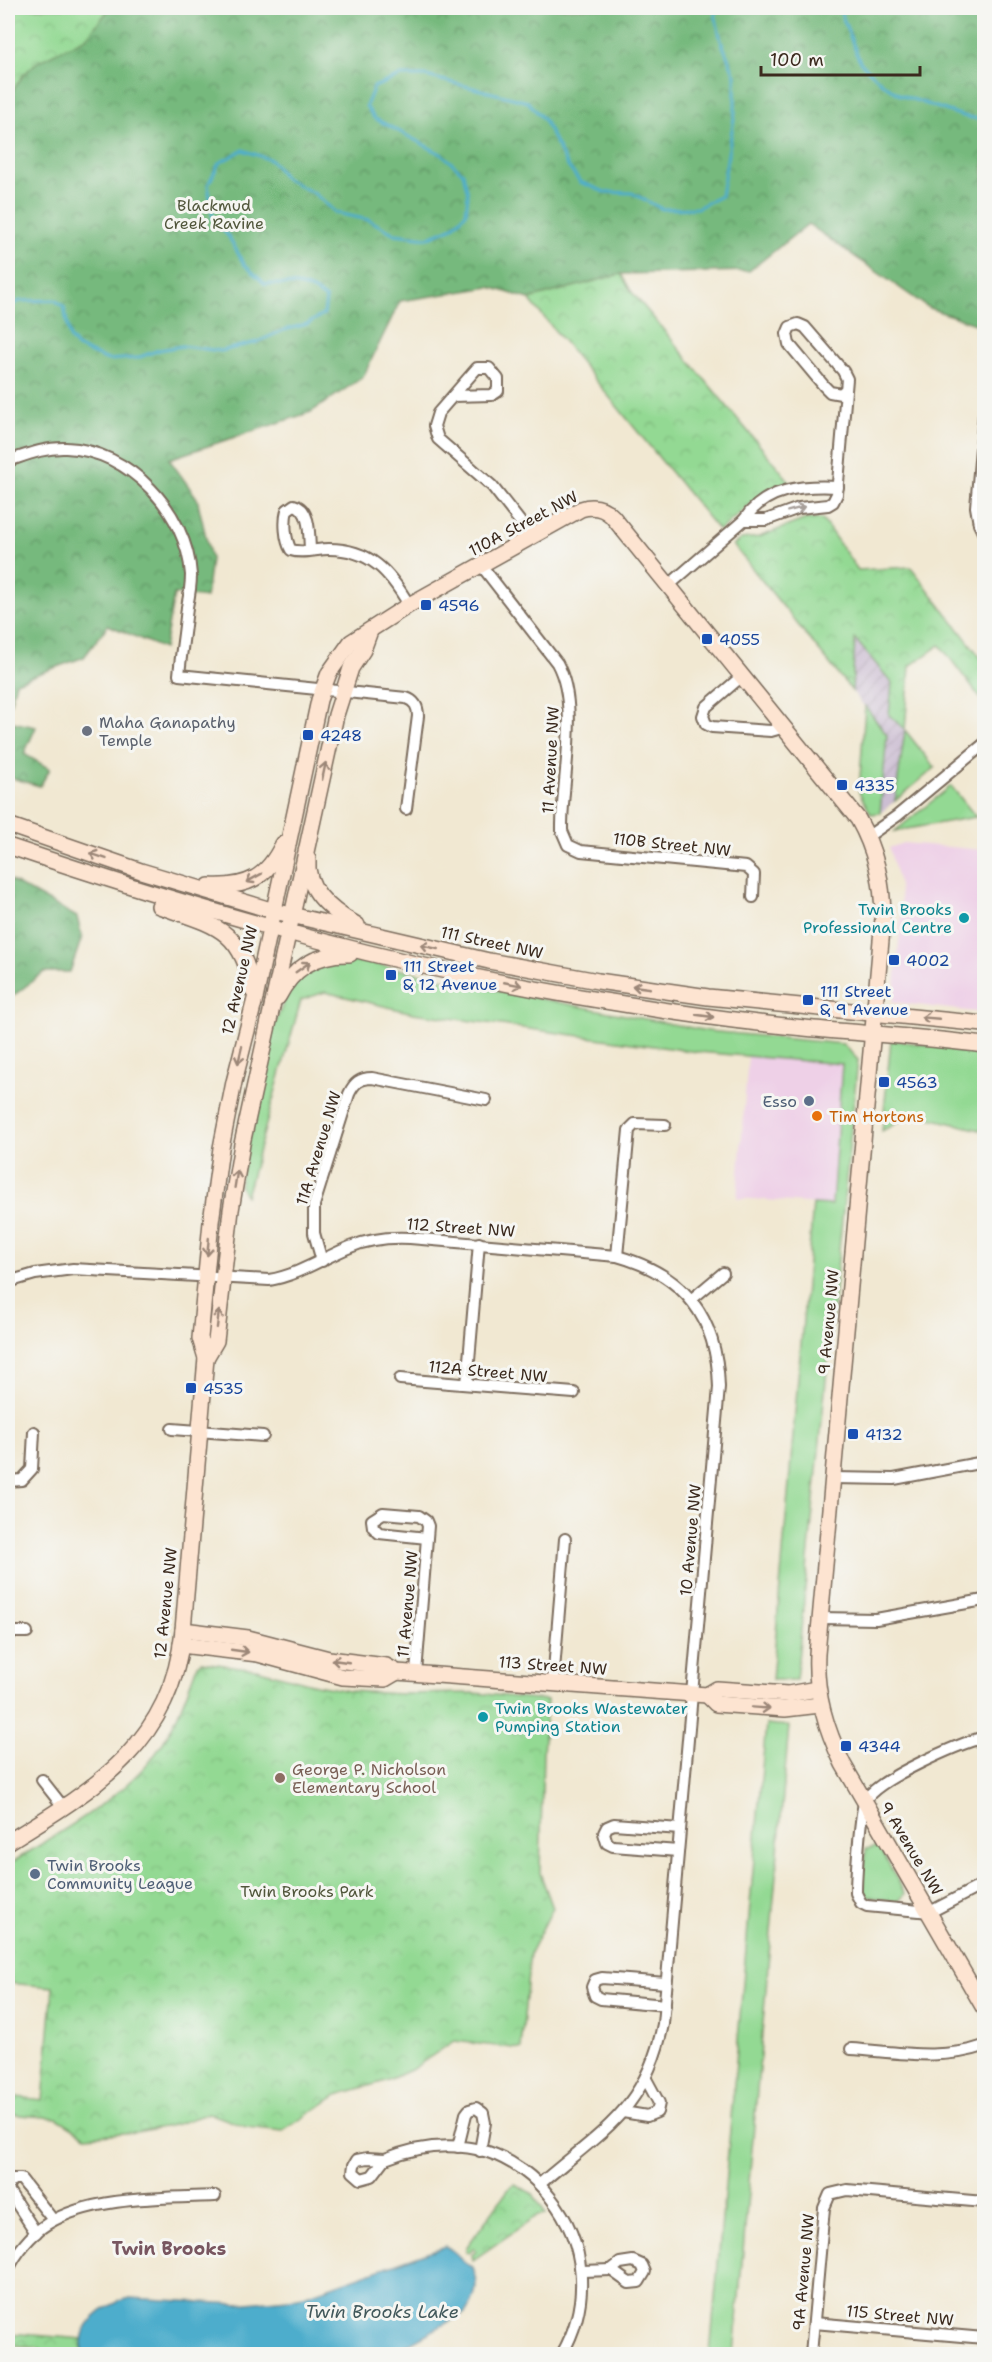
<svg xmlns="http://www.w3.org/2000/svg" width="992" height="2362" font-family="'Shantell Sans',sans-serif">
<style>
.built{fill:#eed0e7}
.industrial{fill:url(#industrial-furrows)}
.green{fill:#93d993;stroke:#678258;stroke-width:1.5}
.forest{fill:url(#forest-crowns);stroke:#58724e;stroke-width:1.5}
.park{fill:url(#park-crowns);stroke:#678258;stroke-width:1.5}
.water{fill:#4dadcc;stroke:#446c75;stroke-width:1.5}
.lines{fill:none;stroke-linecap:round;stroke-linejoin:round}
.stream{stroke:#4dadcc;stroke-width:3}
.street-casing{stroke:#7b6c5d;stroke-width:14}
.secondary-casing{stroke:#7b6c5d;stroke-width:18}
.street{stroke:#fff;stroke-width:10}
.secondary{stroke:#fde4d1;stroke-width:15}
.oneway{stroke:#a79f9a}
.oneway2{stroke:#9c8778}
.transit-dot{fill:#1a4fb4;stroke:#f6f6f2;stroke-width:2}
.worship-dot{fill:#6b7280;stroke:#f6f6f2;stroke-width:2}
.culture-dot{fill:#0f9aa8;stroke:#f6f6f2;stroke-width:2}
.service-dot{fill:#5c6f8a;stroke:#f6f6f2;stroke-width:2}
.food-dot{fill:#e8710a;stroke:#f6f6f2;stroke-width:2}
.education-dot{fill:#8d6e63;stroke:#f6f6f2;stroke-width:2}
.labels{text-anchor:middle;stroke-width:6;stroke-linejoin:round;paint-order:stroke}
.park-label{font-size:16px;fill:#51563b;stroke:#f6f6f2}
.street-label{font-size:16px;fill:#3b2a1e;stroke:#f6f6f2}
.transit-label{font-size:16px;fill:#164399;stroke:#f6f6f2;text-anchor:start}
.worship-label{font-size:16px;fill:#5b616d;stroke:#f6f6f2;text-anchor:start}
.culture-label{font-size:16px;fill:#0d838f;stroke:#f6f6f2;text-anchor:end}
.service-label{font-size:16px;fill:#4e5e75;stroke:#f6f6f2;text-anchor:end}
.food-label{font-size:16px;fill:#c56008;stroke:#f6f6f2;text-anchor:start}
.education-label{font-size:16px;fill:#785e54;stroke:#f6f6f2;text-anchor:start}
.neighbourhood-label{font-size:18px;font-weight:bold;fill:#785660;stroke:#f6f6f2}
.water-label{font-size:18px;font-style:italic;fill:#41585b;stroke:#f6f6f2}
</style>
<defs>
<pattern id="industrial-furrows" width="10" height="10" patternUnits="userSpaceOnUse" patternTransform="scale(1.5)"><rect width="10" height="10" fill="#ccbed3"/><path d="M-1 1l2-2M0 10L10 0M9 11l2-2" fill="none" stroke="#b0a3b5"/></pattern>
<pattern id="forest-crowns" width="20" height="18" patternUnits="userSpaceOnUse" patternTransform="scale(1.5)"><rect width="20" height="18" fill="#76b97d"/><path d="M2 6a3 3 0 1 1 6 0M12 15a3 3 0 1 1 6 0" fill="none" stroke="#629766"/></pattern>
<pattern id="park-crowns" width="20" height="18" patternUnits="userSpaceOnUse" patternTransform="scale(1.5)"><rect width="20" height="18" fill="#93d993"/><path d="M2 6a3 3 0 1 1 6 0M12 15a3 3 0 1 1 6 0" fill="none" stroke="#80ba7e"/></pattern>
</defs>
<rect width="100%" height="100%" fill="#f6f6f2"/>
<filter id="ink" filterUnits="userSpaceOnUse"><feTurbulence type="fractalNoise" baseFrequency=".0167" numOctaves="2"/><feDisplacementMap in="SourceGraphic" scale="12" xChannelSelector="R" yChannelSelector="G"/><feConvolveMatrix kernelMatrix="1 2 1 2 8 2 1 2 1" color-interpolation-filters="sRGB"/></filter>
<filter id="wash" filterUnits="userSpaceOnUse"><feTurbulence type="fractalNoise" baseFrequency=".008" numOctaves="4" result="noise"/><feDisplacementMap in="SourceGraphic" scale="24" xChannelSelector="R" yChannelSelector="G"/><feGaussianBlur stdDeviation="1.35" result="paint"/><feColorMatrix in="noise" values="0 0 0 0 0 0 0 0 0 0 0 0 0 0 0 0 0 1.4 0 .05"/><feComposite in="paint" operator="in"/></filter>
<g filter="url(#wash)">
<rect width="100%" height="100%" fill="#f1e8d2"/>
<g class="built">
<path d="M903,843L984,850V1013L892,1002L894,997L902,907L898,880L889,848Z"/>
<path d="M748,1057L842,1064L832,1205L737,1198Z"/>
</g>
<path class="industrial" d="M855,639L892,683L889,715L905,730L895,801L880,813L887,735L852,691Z"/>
<g class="green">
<path d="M865,706L887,735L880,813L871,814L859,792Z"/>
<path d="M905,730L935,768L895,801Z"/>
<path d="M951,786L976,817L895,831Z"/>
<path d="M336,960L370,963L490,989L708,1031L843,1044L858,1060L796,1680H772L813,1204L832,1205L842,1064L698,1052L413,1013L325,992L301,1000L246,1196L239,1185L272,1031L292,982L311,966Z"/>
<path d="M891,1040L984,1053V1131L909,1113L899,1122L882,1131Z"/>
<path d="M766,1724L789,1726L734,2354H710Z"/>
<path d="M879,1846L905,1894L898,1902L860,1895L866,1849Z"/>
</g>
<g class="forest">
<path d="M110,8H984V327L929,308L808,224L749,271L621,274L529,299L490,287L400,301L363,377L311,412L169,459L197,498L211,559L206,598L174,594L164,649L108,625L84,657L16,682L8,712V98L23,75L37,62L86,38Z"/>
<path d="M8,721L36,727L24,754L50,769L40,786L8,777Z"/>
<path d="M8,879L77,917L82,937L70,972H44L8,1000Z"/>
</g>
<g class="park">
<path d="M12,8H110L86,38L37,62L23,75L8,98V24Z"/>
<path d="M621,274L631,291L791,483L752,503L719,531L529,299Z"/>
<path d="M806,519H822L858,570L911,567L984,662V703L940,645L910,666L905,730L889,715L892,683L855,639L852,691L733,545L741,539L759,537Z"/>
<path d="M201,1662L256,1669L316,1685L349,1691L400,1694L474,1693L547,1700L543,1753L540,1873L553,1908L530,1953L521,2049L454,2041L411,2070L386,2081L337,2095L283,2131L246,2127L209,2113L174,2125L136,2132L86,2136L57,2118L8,2114V2096L43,2100L53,1987L8,1983V1865C56,1834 110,1806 148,1763C172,1736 185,1698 197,1665Z"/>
<path d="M515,2184L533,2194L546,2214L538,2215L473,2260L472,2255L476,2251L473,2248L469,2253L466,2251V2248L508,2190Z"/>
<path d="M8,2333L83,2339L81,2346L84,2354H45L39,2347L8,2345Z"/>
</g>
<path class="water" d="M445,2246C458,2252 461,2263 473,2267C478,2285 477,2297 465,2313L390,2354H84C74,2325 105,2305 129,2298L237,2304L298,2298Z"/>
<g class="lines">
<g class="stream">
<path d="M839,8L860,62L882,83L900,95L963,116L984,120"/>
<path d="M8,307L20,301L55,300L64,307L70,338L77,347L108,360L137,358L159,350L182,346L221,351L257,342L284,330L307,324L324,314L326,299C306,282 291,284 265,284L244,264L229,237L213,218L208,185L219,163L243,150L271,160L285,178L315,194L336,213L369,220L395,234L427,238L453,227L466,213L468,194L463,173L443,155L374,118L366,106L374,87L400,76H426L528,102L544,120L567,165L580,182L605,192L632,193L662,209L697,208L721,196L735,112V75L721,41L715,14L719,8"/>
</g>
</g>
</g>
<g filter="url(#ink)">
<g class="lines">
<g class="street-casing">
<g id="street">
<path d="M453,396L492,395L498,391V379L489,368H477L438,413L434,426L438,439L492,486L532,537"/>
<path d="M984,413L976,507L979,524L984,534"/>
<path d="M8,461C26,455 45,447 66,448C129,450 187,512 191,575C191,585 189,597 187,607C185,630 181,653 179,675L406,698C415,701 418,707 418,716L406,809"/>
<path d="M744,520H766L799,508L828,505L833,502L837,494L847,379L843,371L805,327L798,324L790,327L787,334L789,344L824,386L830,392L841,394L845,390"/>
<path d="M310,550C309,536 311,509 294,505L287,510C284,521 285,540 291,550C303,554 316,549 329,549C370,549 390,572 409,605"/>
<path d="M481,565L557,663C581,707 561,781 562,831L568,845L581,851L746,867L754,874L753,897"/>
<path d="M668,586L744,520C765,488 802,485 838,487"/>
<path d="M742,676L706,707L703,716L706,724L712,727L771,731L785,727"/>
<path d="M867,837L897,816L984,744"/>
<path d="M617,1256L629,1130L635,1124L665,1125"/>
<path d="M322,1261L314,1233V1205L349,1094C354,1083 360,1078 372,1078L486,1100"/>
<path d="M8,1282L35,1274L73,1269L269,1280C299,1275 323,1258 350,1247C369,1239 390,1237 410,1238L617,1256C685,1275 717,1317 719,1387L663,2024C646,2110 601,2131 540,2184"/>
<path d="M692,1299L723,1273"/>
<path d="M400,1379L574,1393"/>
<path d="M467,1384L479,1243"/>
<path d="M172,1429L263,1436"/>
<path d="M832,1478L894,1479L984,1462"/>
<path d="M8,1481L22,1480L32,1469L34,1432"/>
<path d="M820,1618L876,1619L984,1600"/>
<path d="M8,1632H27"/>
<path d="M416,1673L427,1538L428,1526L426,1521L419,1516L383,1513L372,1520L373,1527L379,1533L427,1538"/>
<path d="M553,1682L565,1539"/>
<path d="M984,1737C959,1744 876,1779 865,1801C860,1811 856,1879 856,1893L861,1903L867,1906L930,1912L984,1884"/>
<path d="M42,1780L64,1808"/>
<path d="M678,1851L613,1846L607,1843L604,1833L607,1827L614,1824L680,1829"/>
<path d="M665,2005L601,1999L595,1996L592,1987L595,1980L602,1978L666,1983"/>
<path d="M851,2049C896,2052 941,2061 984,2046"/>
<path d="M623,2112L647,2116L657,2112L659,2103L646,2079"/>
<path d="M458,2147L466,2114L469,2110L476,2108L483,2113L485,2123L480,2151"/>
<path d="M367,2158L385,2159L372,2176L361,2179L353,2172L354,2165L357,2160Z"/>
<path d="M385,2159C418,2146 453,2142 488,2152C512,2160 535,2177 550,2197C587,2243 591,2303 562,2354"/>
<path d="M8,2186L12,2179H21L53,2220"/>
<path d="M8,2190L36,2233"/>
<path d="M633,2261L642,2265L645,2272L639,2282L629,2283L611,2270L620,2263Z"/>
<path d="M8,2270C16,2253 31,2234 47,2224C91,2196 164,2198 215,2196"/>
<path d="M582,2271L611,2270"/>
<path d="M814,2323L984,2338"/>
<path d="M811,2354L824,2208L830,2194L847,2190L984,2202"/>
</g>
</g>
<g class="secondary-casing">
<g id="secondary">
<path d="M8,825L141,871L274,911L489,961L598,981L708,997L984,1024"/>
<path d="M8,846C212,915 416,973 630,1005C691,1015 753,1023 814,1029C871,1034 928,1037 984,1045"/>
<path d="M308,859C305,891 333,912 357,925"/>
<path d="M209,886C247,888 267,878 283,844"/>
<path d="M159,906C214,925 242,928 253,991"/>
<path d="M278,997C293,967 317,953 350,954"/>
<path d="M206,1358L216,1341L231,1210L242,1144L336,715L351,668L363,650L370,631"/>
<path d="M183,1630L248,1638L329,1659L386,1666L397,1672L707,1695L717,1689L788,1694L817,1689"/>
<path d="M181,1645L258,1654L343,1677L385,1679L397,1672"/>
<path d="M707,1695L716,1704L785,1709L820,1705"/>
<path d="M8,1842C96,1788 172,1743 183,1630L206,1358L200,1338L211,1222L221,1148L234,1082L255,999L319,700L329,673L351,642L409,605L581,509C593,505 603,507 612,516L858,819C875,849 883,884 883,918L817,1654C815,1694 826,1729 843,1764L984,2008"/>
</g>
</g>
<use href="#street" class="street"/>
<use href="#secondary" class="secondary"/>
</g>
<defs><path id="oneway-shaft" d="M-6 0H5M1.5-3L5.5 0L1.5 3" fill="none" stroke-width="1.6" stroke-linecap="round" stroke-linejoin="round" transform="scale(1.5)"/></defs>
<use class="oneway" href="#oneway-shaft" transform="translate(796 509) rotate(-15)"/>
<g class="oneway2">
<use href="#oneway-shaft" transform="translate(324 771) rotate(-78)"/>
<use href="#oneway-shaft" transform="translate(98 856) rotate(-161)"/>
<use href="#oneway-shaft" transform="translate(254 878) rotate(151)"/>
<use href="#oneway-shaft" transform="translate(429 947) rotate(-167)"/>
<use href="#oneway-shaft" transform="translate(303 967) rotate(-35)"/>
<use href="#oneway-shaft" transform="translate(513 984) rotate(11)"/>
<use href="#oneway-shaft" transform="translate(641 987) rotate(-172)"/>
<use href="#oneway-shaft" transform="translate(705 1016) rotate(8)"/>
<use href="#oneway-shaft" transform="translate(930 1018) rotate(-175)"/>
<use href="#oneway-shaft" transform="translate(240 1055) rotate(103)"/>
<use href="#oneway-shaft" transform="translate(236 1179) rotate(-81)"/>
<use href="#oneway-shaft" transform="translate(208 1247) rotate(95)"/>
<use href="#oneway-shaft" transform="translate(218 1319) rotate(-83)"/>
<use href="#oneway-shaft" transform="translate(240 1651) rotate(8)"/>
<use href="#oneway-shaft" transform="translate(340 1661) rotate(-172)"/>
<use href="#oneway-shaft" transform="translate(761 1708) rotate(4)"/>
</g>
</g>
<g class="transit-dot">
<rect x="420" y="599" width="12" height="12" rx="3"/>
<rect x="701" y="633" width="12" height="12" rx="3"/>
<rect x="302" y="729" width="12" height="12" rx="3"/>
<rect x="836" y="779" width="12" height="12" rx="3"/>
<rect x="888" y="954" width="12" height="12" rx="3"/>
<rect x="385" y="969" width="12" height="12" rx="3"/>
<rect x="802" y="994" width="12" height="12" rx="3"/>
<rect x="878" y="1076" width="12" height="12" rx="3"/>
<rect x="185" y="1382" width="12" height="12" rx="3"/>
<rect x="847" y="1428" width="12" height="12" rx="3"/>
<rect x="840" y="1740" width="12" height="12" rx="3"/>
</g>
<circle class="worship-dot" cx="87" cy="731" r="6"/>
<g class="culture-dot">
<circle cx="964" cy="918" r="6"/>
<circle cx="483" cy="1717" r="6"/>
</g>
<g class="service-dot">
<circle cx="809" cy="1101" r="6"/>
<circle cx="35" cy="1874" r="6"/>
</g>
<circle class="food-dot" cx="817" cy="1116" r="6"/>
<circle class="education-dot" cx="280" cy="1778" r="6"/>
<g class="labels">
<g class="park-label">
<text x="214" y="211">Blackmud<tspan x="214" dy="18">Creek Ravine</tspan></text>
<text x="307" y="1897">Twin Brooks Park</text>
</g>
<g class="street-label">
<text transform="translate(523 523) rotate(-28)" y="6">110A Street NW</text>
<text transform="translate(550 760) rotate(-87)" y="6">11 Avenue NW</text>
<text transform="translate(672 844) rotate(6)" y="6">110B Street NW</text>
<text transform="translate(492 942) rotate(12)" y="6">111 Street NW</text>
<text transform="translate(239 980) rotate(-77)" y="6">12 Avenue NW</text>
<text transform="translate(318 1148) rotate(-73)" y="6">11A Avenue NW</text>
<text transform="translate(461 1227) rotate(4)" y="6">112 Street NW</text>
<text transform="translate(828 1322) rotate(-85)" y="6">9 Avenue NW</text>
<text transform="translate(488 1371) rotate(5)" y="6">112A Street NW</text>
<text transform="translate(690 1540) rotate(-85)" y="6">10 Avenue NW</text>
<text transform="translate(165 1603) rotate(-84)" y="6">12 Avenue NW</text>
<text transform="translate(407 1604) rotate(-85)" y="6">11 Avenue NW</text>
<text transform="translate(553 1665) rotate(4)" y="6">113 Street NW</text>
<text transform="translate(912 1848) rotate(59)" y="6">9 Avenue NW</text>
<text transform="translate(803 2272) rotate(-85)" y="6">9A Avenue NW</text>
<text transform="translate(900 2315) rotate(5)" y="6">115 Street NW</text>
</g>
<g class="transit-label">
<text x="438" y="611">4596</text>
<text x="719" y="645">4055</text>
<text x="320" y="741">4248</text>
<text x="854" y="791">4335</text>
<text x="906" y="966">4002</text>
<text x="403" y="972">111 Street<tspan x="403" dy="18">&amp; 12 Avenue</tspan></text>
<text x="820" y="997">111 Street<tspan x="820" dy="18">&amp; 9 Avenue</tspan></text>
<text x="896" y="1088">4563</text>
<text x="203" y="1394">4535</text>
<text x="865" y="1440">4132</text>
<text x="858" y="1752">4344</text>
</g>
<g class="worship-label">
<text x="99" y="728">Maha Ganapathy<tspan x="99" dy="18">Temple</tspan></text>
</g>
<g class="culture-label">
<text x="952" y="915">Twin Brooks<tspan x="952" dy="18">Professional Centre</tspan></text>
<text x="495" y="1714" text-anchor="start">Twin Brooks Wastewater<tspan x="495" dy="18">Pumping Station</tspan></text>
</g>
<g class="service-label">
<text x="797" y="1107">Esso</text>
<text x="47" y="1871" text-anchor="start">Twin Brooks<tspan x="47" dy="18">Community League</tspan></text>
</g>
<g class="food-label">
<text x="829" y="1122">Tim Hortons</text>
</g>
<g class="education-label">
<text x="292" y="1775">George P. Nicholson<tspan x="292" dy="18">Elementary School</tspan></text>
</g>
<g class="neighbourhood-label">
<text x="169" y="2255">Twin Brooks</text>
</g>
<g class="water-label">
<text x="382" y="2318">Twin Brooks Lake</text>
</g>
</g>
<rect width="992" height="2362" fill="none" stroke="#f6f6f2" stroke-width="30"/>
<path d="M761 66v9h159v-9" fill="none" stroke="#3b2a1e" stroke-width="3"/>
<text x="770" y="66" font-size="18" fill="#3b2a1e" stroke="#f6f6f2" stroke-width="4.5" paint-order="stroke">100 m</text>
</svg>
